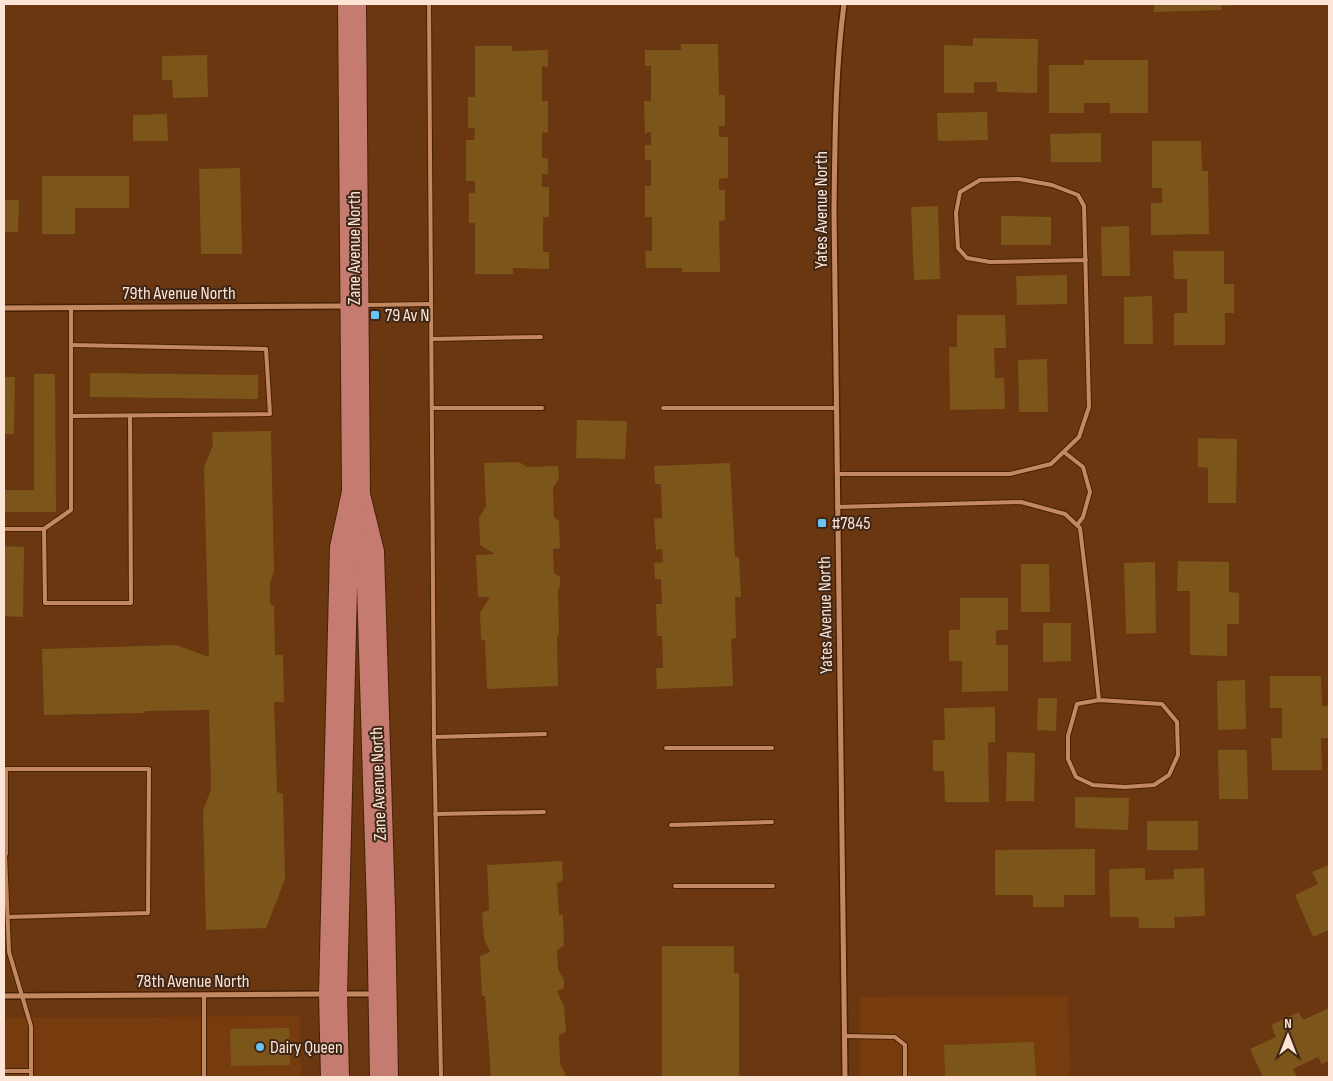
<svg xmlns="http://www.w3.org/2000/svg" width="1333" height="1081" font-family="'Sofia Sans Condensed',sans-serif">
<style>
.built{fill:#773c0e}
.building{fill:#7c551a}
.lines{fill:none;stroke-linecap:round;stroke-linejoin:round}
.service-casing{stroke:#482104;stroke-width:6}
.minor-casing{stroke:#482104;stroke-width:8}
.secondary-casing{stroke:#482104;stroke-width:30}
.service{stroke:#c38862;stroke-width:4}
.minor{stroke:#c38862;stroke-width:5}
.secondary{stroke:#c57b70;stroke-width:28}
.poi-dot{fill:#6ac3f1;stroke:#3f2717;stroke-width:2}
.labels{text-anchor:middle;stroke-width:4;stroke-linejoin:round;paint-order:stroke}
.street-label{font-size:18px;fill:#fee4d4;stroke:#3f2717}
.poi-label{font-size:18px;fill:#fee4d4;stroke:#3f2717;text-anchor:start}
</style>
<rect width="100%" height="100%" fill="#6b3710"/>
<g class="built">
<path d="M1068,996L1070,1077H860V997Z"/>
<path d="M300,1016L301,1077H4V1018Z"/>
</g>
<g class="building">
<path d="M1154,4H1237V5L1221,6L1222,10L1154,12Z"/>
<path d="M973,38L1038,39L1037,93L997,92V82H974V93H944V45L973,46Z"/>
<path d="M681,44H718L719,95H725V126H719V137H728V178L719,179V190H725V220L719,221L720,272H682V268H646L645,251H652V217H645V186H651V160H645V145H651V132L645,133L644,101H651V66H645V50H681Z"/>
<path d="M475,46H512V51L548,50V67L542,66V101H548V133L542,132V158H548V174H542V187H549V217H543V252H549V269L513,268V274H475V223H469V193H475V181H466V140H474L475,128H468V97H475Z"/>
<path d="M207,55L208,97L173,98L172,80H162V56Z"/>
<path d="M1084,60H1148V113H1110V103H1084V113H1049V65H1084Z"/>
<path d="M987,112L988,140L938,141L937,113Z"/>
<path d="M167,114L168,141H133V115Z"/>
<path d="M1101,133V162H1051L1050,134Z"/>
<path d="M1152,141H1201L1202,171H1208L1209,234L1151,235V203H1162V188H1152Z"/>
<path d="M240,168L242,254H201L199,169Z"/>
<path d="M42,176H129V208H75V234H42Z"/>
<path d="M4,200H19L18,232H4Z"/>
<path d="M938,206L940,279L914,280L911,207Z"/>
<path d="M1001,216L1051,217V245H1001Z"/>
<path d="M1129,226L1130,276H1102L1101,227Z"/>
<path d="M1173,251H1224V284H1234V313H1225V345H1174V313H1187V279H1174Z"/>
<path d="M1067,275V304L1017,305L1016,276Z"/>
<path d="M1152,296L1153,344H1124V297Z"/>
<path d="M957,315H1005L1006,348H994L995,378H1004L1005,409L950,410L949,347H957Z"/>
<path d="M1047,359L1048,412H1019L1018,360Z"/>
<path d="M90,373L258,375V399L90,397Z"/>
<path d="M34,374H55L56,512H4V490H34Z"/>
<path d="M4,377H15L14,434H4Z"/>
<path d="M577,420L627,421L625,459L576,458Z"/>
<path d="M271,431L274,571L270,583V604L274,606L275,655H283L284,702H274L277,792L283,794L285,879L266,928L206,930L203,811L211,789L209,710L145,711V713L44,715L42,649L176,645L209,657L204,467L213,445L212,432Z"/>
<path d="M1198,438L1237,439L1236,503H1208V468L1198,467Z"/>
<path d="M519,462L527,467L558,466L559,478L553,488L554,517L559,521L560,548L553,549L554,573L560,577V586L558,590L559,633L557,637L558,686L487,689L485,641L481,639L480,613L490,597H478L476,555L495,554L480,545L479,518L486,506L484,463Z"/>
<path d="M730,463L735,557H739L741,597H735L736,638L731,639L733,686L657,689L656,668H663L662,636H657L656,604H662L661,579H655L654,563L663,562L662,549L656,550L654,519L662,518L661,484H655L654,466Z"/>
<path d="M4,546L24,547L23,617L4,616Z"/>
<path d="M1178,561L1229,562V592L1239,593V624H1227V656L1190,655V591H1177Z"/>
<path d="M1155,562L1156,633L1126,634L1124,563Z"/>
<path d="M1021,564H1049L1050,612H1021Z"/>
<path d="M960,598H1008V630H996V645H1008V691L962,692V661H949V630H960Z"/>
<path d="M1043,623H1071V661L1043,662Z"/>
<path d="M1270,676H1321L1322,706H1329V738H1321L1322,770H1272L1271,738H1282V708H1270Z"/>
<path d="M1245,680L1246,729L1218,730L1217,681Z"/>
<path d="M1038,698H1057L1056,731L1037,730Z"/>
<path d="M995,707V742H988L989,802H945L944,771H933V740H945L944,708Z"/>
<path d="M1218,750H1247L1248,799H1219Z"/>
<path d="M1007,752L1035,753L1034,801H1006Z"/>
<path d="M1075,797L1129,798L1128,830L1075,828Z"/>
<rect x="1147" y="821" width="51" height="29"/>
<path d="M1095,849V895H1064V907H1033V895H995V850Z"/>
<path d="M562,861L563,880L557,883L559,915H563L564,946L557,950L558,969L564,980V988L557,991L564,1007L566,1032L559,1035L560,1064L565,1073V1077H491L485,996H482L480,956L490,952L484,939L482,913L489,910L487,865Z"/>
<path d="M1329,865V930L1313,937L1295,895L1318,884L1312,872Z"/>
<path d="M1145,868V880L1174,879V869L1204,868L1205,916L1174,917L1175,928H1139L1138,917H1110L1109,869Z"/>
<path d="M662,946H734V973H739V1077H662Z"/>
<path d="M1329,1008V1061L1322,1064L1318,1057L1293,1069L1297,1077H1263L1250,1049L1276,1037L1271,1025L1299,1012L1303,1020Z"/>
<path d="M289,1028L290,1065L231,1066L230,1029Z"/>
<path d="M1034,1042L1036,1077H945L944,1045Z"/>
</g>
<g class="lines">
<g class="service-casing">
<g id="service">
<path d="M429,4L434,737L441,1077"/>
<path d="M365,305L430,304"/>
<path d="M432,339L541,337"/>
<path d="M71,345L266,349L270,414L72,416"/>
<path d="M433,408H542"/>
<path d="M663,408H836"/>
<path d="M1064,452L1083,467L1090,492L1083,517L1077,525"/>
<path d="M837,474H1010L1051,464L1079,437L1089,407L1084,206L1078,195L1052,185L1019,179L980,180L960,192L956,213L958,248L967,258L990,262L1086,260"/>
<path d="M837,507L1021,502L1065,514L1080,528L1089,604L1099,700L1077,704L1068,736V759L1076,777L1093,785L1125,787L1154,785L1169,775L1178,755L1177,722L1162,704L1099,700"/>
<path d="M4,529H44L71,510V308"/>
<path d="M44,529L45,603H131L130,416"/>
<path d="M434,737L545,734"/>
<path d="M666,748H772"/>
<path d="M435,814L544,812"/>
<path d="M671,825L772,822"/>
<path d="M5,853L9,952L31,1026V1077"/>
<path d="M6,854V769H149L148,913L8,917"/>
<path d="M675,886H773"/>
<path d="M204,995V1077"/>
<path d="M844,1036L895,1037L905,1045V1077"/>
<path d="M4,1071H31"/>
</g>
</g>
<g class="minor-casing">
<g id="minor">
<path d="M844,4C835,72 835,141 834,210L845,1077"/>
<path d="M4,308L346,306"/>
<path d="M340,994H374"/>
<path d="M4,996L324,994"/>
</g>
</g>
<g class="secondary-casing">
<g id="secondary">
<path d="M357,499L370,552L381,909L384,1077"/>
<path d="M335,1077L333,994L344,548L356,492L352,4"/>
</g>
</g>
<use href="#service" class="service"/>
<use href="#minor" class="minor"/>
<use href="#secondary" class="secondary"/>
</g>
<g class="poi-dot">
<rect x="370" y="310" width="10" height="10" rx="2.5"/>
<rect x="817" y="518" width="10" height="10" rx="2.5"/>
<circle cx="260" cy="1047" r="5"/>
</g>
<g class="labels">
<g class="street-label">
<text transform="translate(821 210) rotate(-90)" y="6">Yates Avenue North</text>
<text transform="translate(354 248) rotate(-90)" y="6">Zane Avenue North</text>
<text x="179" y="299">79th Avenue North</text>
<text transform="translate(825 615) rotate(-91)" y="6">Yates Avenue North</text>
<text transform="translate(378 784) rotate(-92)" y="6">Zane Avenue North</text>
<text x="193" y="987">78th Avenue North</text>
</g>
<g class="poi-label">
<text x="385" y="321">79 Av N</text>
<text x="832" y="529">#7845</text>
<text x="270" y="1053">Dairy Queen</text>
</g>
</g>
<rect width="1333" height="1081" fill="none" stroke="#fee4d4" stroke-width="10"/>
<g transform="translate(1288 1036)" stroke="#3f2717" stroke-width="4" paint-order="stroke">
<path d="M0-4L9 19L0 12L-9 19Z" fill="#fee4d4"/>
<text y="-8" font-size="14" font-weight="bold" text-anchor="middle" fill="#fee4d4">N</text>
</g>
</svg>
